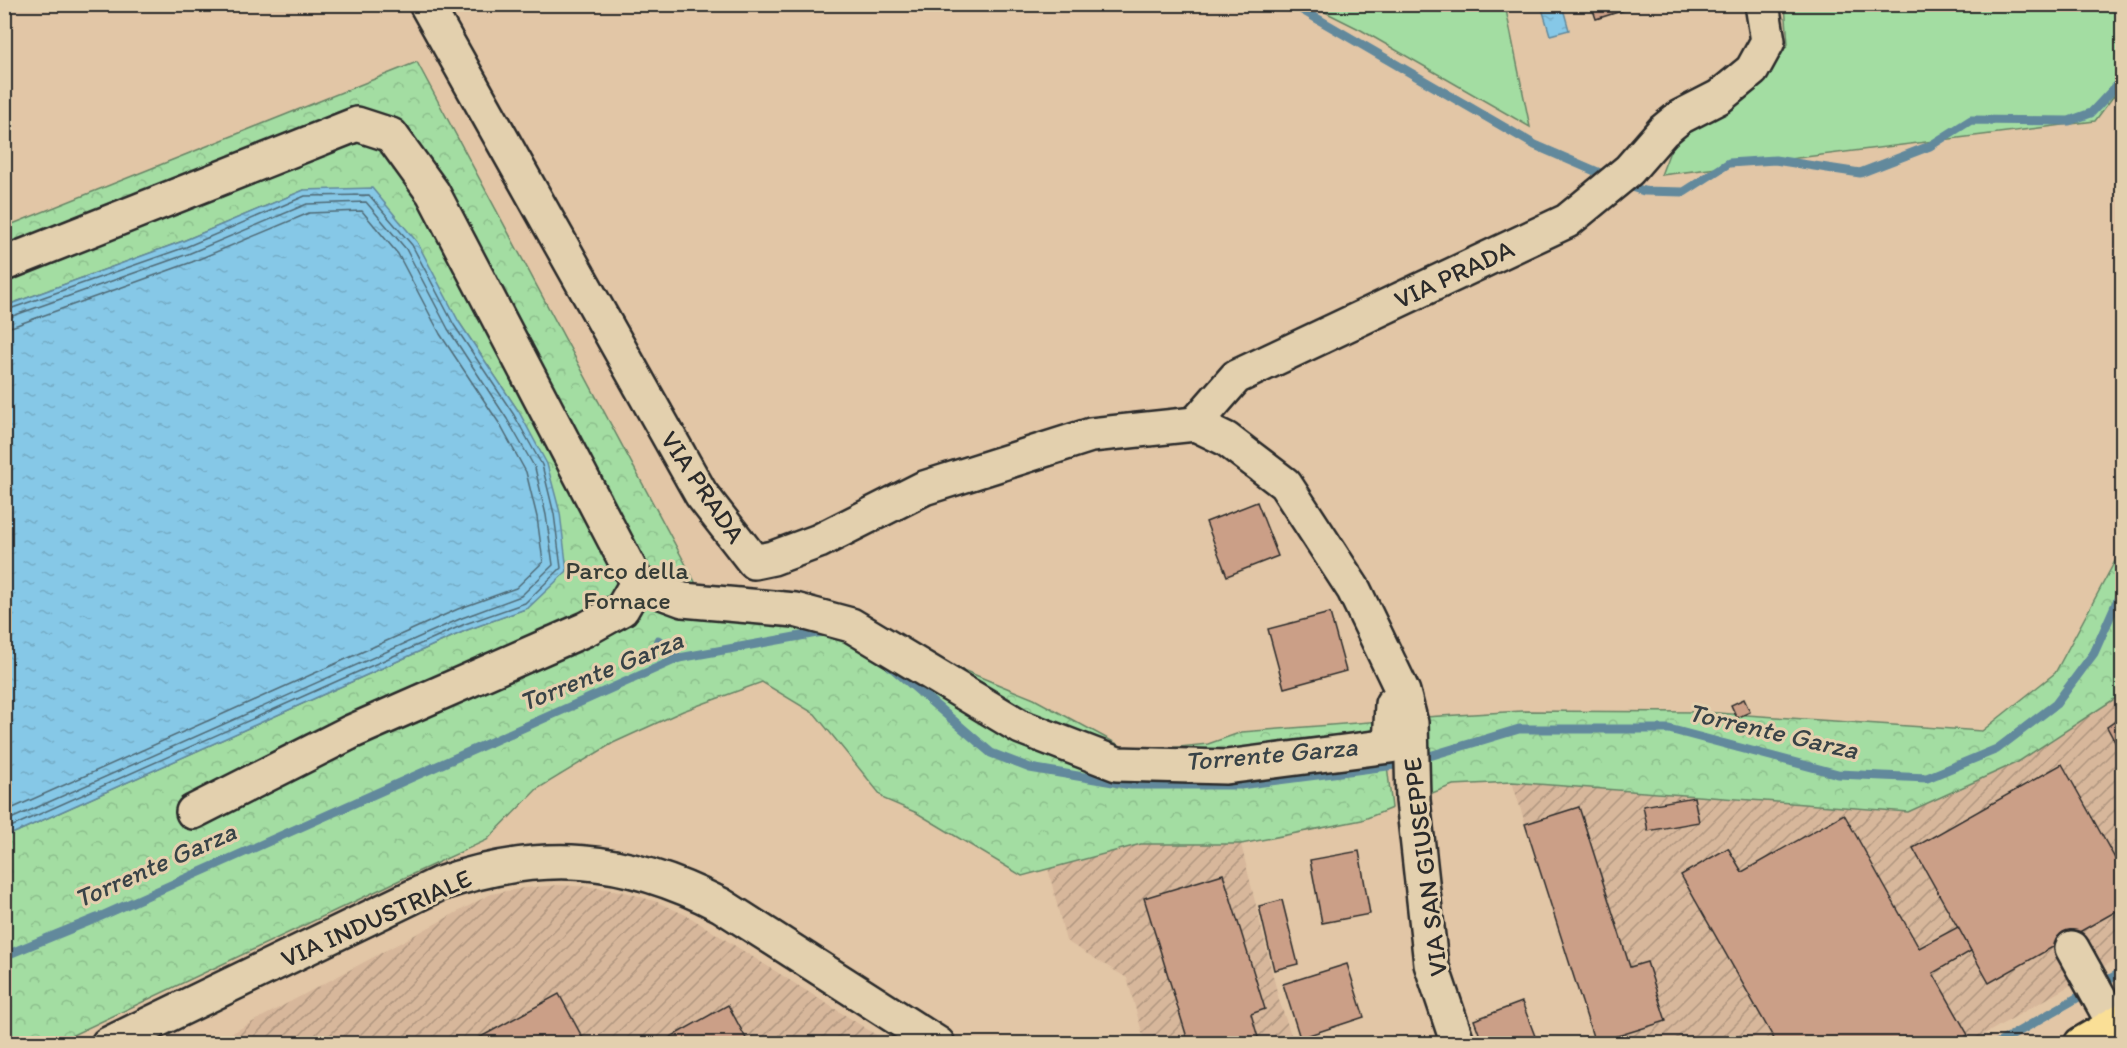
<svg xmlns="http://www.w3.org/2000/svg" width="2127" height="1048" font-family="Itim,sans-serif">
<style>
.industrial{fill:url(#industrial-furrows)}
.grass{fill:#a3dda2;stroke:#678466;stroke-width:1.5}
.forest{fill:url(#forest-crowns);stroke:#678466;stroke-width:1.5}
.water{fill:url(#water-ripples);stroke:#62899c;stroke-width:1.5}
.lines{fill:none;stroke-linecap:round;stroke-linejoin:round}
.shore{stroke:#4f6a76;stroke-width:1.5}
.stream{stroke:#62899c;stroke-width:9}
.building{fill:#cb9f87;stroke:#2b2b2b;stroke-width:1.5}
.minor-casing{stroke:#2b2b2b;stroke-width:38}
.major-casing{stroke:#2b2b2b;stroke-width:38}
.minor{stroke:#e3d0ae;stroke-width:33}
.major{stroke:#fadf96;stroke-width:33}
.labels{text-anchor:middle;stroke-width:6;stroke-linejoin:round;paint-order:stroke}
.street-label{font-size:26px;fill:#2b2b2b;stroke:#e3d0ae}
.park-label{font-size:26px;fill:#373d37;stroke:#e3d0ae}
.water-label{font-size:27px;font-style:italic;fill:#394347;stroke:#e3d0ae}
</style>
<defs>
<pattern id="industrial-furrows" width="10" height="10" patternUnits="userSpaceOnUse" patternTransform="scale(1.5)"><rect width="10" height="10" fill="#d7b79b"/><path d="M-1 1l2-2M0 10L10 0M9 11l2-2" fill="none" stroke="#af957f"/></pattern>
<pattern id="forest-crowns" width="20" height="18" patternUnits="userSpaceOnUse" patternTransform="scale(1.5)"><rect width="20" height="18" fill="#a3dda2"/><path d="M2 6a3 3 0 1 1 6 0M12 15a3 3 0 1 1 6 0" fill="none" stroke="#8cbe8c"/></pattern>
<pattern id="water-ripples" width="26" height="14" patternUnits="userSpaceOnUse" patternTransform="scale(1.5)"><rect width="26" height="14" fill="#86c8e7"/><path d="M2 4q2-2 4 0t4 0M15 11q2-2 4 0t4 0" fill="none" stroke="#74acc6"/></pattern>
</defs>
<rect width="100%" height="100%" fill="#e2c6a6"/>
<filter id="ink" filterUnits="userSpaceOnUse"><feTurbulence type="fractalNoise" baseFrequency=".0167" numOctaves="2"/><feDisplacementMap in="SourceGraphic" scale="12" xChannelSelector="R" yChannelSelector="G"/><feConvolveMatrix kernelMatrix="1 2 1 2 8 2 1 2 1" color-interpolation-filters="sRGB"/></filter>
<g filter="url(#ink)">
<g class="industrial">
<path d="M2122,694V956L1969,1043H1595L1512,782L1908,812L2018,762Z"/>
<path d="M1141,844H1241L1279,1000L1294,1043H1145L1127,978L1066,941L1048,868Z"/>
<path d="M558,885L592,887L625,892L657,902L688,916L889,1043L216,1044L219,1040L491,894L524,888Z"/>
</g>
<g class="grass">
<path d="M1311,5H1505L1530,127L1361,30Z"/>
<path d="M1785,5H2122V54L2113,97L2095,121L1661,175L1672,146L1703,111L1756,88L1788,44Z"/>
</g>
<g class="forest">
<path d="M2122,54V115L2117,97H2113Z"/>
<path d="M417,62L716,621L830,607L924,654L1034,699L1132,752L1208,744L1242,732L1382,721L1392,808L1362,820L1241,844H1141L1022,876L917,813L884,799L815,714L762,682L683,711L613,743L537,789L487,840L404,878L56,1043H5V837L467,630L528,608L519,412L459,322L304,190L183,241L5,306V227Z"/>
<path d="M2122,548V694L2018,762L1908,812L1512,782L1453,785L1422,797L1425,717L1522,711L1702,712L1982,731L2055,673Z"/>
</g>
<g class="water">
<path d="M1541,5H1562L1569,30L1550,35Z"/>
<path d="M372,188L417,242L459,322L519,412L547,464L560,513L567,571L528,608L467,630L5,837V306L183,241L304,190Z"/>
</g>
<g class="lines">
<g class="shore">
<path d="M4,311L186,247L305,196L369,195L412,245L454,325L514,415L542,465L554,514L561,568L525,603L465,624L4,830"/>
<path d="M4,319L188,254L307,204L366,202L406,249L448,329L507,419L535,468L546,515L553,565L521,596L462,618L4,822"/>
<path d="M4,328L14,326L192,262L309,213L362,211L398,254L440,334L499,423L526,472L537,517L543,562L516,588L458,609L4,812"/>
</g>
<g class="stream">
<path d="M1292,4L1535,145L1609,177"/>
<path d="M1625,185L1644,191L1684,192L1729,163L1775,160L1860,173L1930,146L1971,120L2069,121L2091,113L2122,80"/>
<path d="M658,640L679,658"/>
<path d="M889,665L991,753L1030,768L1131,785H1240L1403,764L1519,729H1669L1838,774L1927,778L1997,749L2056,704L2094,653L2122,590"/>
<path d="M4,956L97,918L679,658L828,631"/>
<path d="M1997,1044L2122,972"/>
</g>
</g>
<g class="building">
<path d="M1591,4H1636L1637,6L1596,19Z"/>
<path d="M1257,502L1278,556L1227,576L1206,522Z"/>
<path d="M1330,613L1346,671L1284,688L1268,629Z"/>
<path d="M1744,699L1750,712L1737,718L1731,705Z"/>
<path d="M2122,717V755L2107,727Z"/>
<path d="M2062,764L2122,871V908L1989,983L1913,848Z"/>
<path d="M1694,797L1699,822L1648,831L1643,806Z"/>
<path d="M1579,807L1630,967L1647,962L1666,1021L1595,1043L1525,824Z"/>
<path d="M1844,814L1919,948L1958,927L1971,951L1933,973L1968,1035L1952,1044H1777L1681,875L1728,848L1742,872Z"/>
<path d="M1359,851L1370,914L1322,923L1310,860Z"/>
<path d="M1223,874L1265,1009L1251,1014L1260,1044H1189L1144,898Z"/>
<path d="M1282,900L1298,964L1274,970L1259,906Z"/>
<path d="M1347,964L1364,1017L1300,1038L1283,984Z"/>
<path d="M559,994L586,1044H468Z"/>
<path d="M1522,1002L1538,1044H1483L1474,1020Z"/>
<path d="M728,1005L749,1044H658Z"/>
</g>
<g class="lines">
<g class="minor-casing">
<g id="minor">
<path d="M426,4L701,494L754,562L773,558L819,541L924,488L1091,435L1195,424L1226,439L1285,484L1354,590L1403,692L1411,723L1413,800L1431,964L1458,1044"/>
<path d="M4,264L357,124L391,135L433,193L637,583L683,600L795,610L851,625L1021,727L1117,764L1226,767L1390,746L1392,704"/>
<path d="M1195,424L1236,377L1567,221L1629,170L1663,131L1680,117L1719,97L1752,70L1768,41L1762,4"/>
<path d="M193,812L351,732L586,629L622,609L637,583"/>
<path d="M2072,948L2114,1024"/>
<path d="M108,1044L439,884C542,849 624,855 721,905L938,1044"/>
</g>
</g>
<g class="major-casing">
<path id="major" d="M2081,1044L2122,1020"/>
</g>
<use href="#minor" class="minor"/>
<use href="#major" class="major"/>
</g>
</g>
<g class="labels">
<g class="street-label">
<text transform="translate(1454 274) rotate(-25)" y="9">VIA PRADA</text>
<text transform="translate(703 487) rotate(56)" y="9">VIA PRADA</text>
<text transform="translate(1425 867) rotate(-97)" y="9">VIA SAN GIUSEPPE</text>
<text transform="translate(376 918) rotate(-24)" y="9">VIA INDUSTRIALE</text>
</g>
<g class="park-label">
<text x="627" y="579">Parco della<tspan x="627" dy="30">Fornace</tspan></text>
</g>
<g class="water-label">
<text transform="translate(601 671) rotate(-22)" y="9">Torrente Garza</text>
<text transform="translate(1773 731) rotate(13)" y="9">Torrente Garza</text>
<text transform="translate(1271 754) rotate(-5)" y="9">Torrente Garza</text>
<text transform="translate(155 865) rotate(-24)" y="9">Torrente Garza</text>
</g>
</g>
<rect width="2127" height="1048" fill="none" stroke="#e3d0ae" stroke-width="24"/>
<rect x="12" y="12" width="2103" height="1024" fill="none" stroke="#2b2b2b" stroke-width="2" filter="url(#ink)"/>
</svg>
